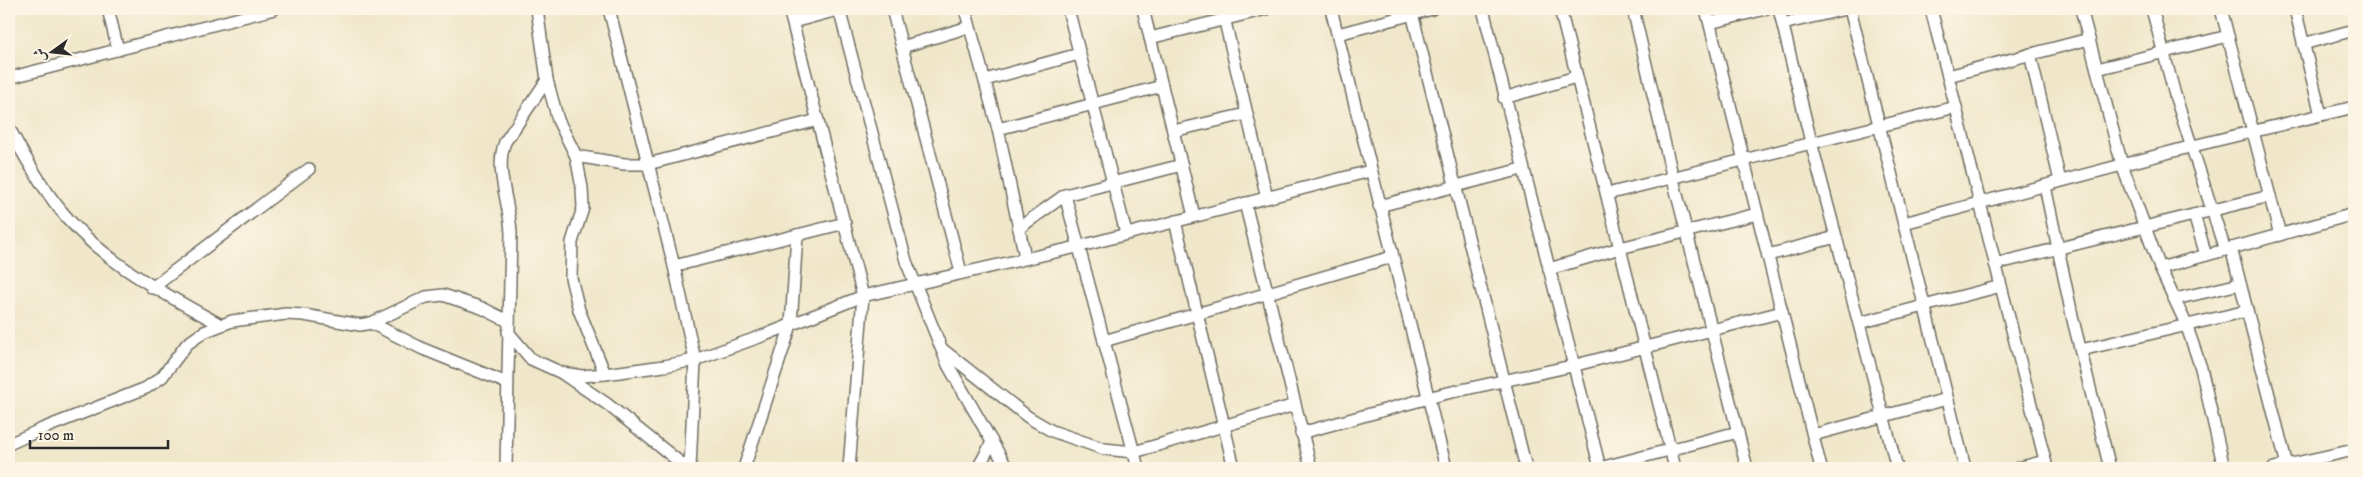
<svg xmlns="http://www.w3.org/2000/svg" width="2363" height="477" font-family="'IM FELL DW Pica',Amiri,serif">
<style>
.lines{fill:none;stroke-linecap:round;stroke-linejoin:round}
.minor-casing{stroke:#706d63;stroke-width:14}
.minor{stroke:#fff;stroke-width:11}
</style>
<rect width="100%" height="100%" fill="#fcf5e5"/>
<filter id="ink" filterUnits="userSpaceOnUse"><feTurbulence type="fractalNoise" baseFrequency=".02" numOctaves="2"/><feDisplacementMap in="SourceGraphic" scale="10" xChannelSelector="R" yChannelSelector="G"/><feConvolveMatrix kernelMatrix="1 2 1 2 8 2 1 2 1" color-interpolation-filters="sRGB"/></filter>
<filter id="wash" filterUnits="userSpaceOnUse"><feTurbulence type="fractalNoise" baseFrequency=".0096" numOctaves="4" result="noise"/><feDisplacementMap in="SourceGraphic" scale="20" xChannelSelector="R" yChannelSelector="G"/><feGaussianBlur stdDeviation="1.12" result="paint"/><feColorMatrix in="noise" values="0 0 0 0 0 0 0 0 0 0 0 0 0 0 0 0 0 1.4 0 .05"/><feComposite in="paint" operator="in"/></filter>
<g filter="url(#wash)">
<rect width="100%" height="100%" fill="#f0e7ca"/>
</g>
<g filter="url(#ink)">
<g class="lines">
<g class="minor-casing">
<g id="minor">
<path d="M108,9L118,50"/>
<path d="M537,9L547,80L558,120L576,156L582,188L583,208L572,242L571,278L579,310L605,374"/>
<path d="M609,9L674,266L695,360L690,468"/>
<path d="M789,9L863,296L849,468"/>
<path d="M839,9L906,261L948,365L1007,468"/>
<path d="M892,9L961,272"/>
<path d="M965,9L998,129L1025,257"/>
<path d="M1068,9L1126,233"/>
<path d="M1143,9L1194,216"/>
<path d="M1222,9L1267,198"/>
<path d="M1331,9L1446,468"/>
<path d="M1411,9L1526,468"/>
<path d="M1483,9L1600,468"/>
<path d="M1560,9L1675,468"/>
<path d="M1633,9L1673,179L1747,468"/>
<path d="M1706,9L1821,468"/>
<path d="M1779,9L1811,142L1897,468"/>
<path d="M1850,9L1965,468"/>
<path d="M1931,9L2047,468"/>
<path d="M2081,9L2122,165L2160,268L2186,324L2201,368L2224,468"/>
<path d="M2152,9L2175,95L2225,250"/>
<path d="M2221,9L2280,235"/>
<path d="M2295,9L2321,115"/>
<path d="M793,22L841,9"/>
<path d="M1710,23L1765,9"/>
<path d="M1783,24L1845,9"/>
<path d="M1338,34L1432,9"/>
<path d="M1150,38L1266,9"/>
<path d="M2303,44L2354,30"/>
<path d="M902,47L969,27"/>
<path d="M2030,54L2060,181"/>
<path d="M2097,69L2228,36"/>
<path d="M1948,76L2089,39"/>
<path d="M9,78L274,9"/>
<path d="M985,80L1079,54"/>
<path d="M1504,98L1576,77"/>
<path d="M9,128C23,154 38,180 55,203C98,260 161,292 221,325"/>
<path d="M998,129L1162,86"/>
<path d="M1173,131L1246,114"/>
<path d="M576,156L624,164H648L818,120"/>
<path d="M2045,186L2073,320L2110,468"/>
<path d="M1607,194L1956,107"/>
<path d="M1065,195L1138,468"/>
<path d="M1245,203L1311,468"/>
<path d="M1379,206L1522,169"/>
<path d="M2194,215L2206,255"/>
<path d="M1175,221L1234,468"/>
<path d="M1904,223L2193,146L2354,107"/>
<path d="M1019,228L1065,195L1182,165"/>
<path d="M2231,248L2287,465"/>
<path d="M1768,255L1836,237"/>
<path d="M1995,264L2270,196"/>
<path d="M674,266L845,223"/>
<path d="M2160,268L2354,214"/>
<path d="M1549,269L1620,248L1757,214"/>
<path d="M152,288L309,169"/>
<path d="M2175,299L2240,284"/>
<path d="M371,323L423,349L507,383"/>
<path d="M1859,323L2001,286"/>
<path d="M508,332L531,359L562,373L582,376L605,374L664,366L695,360L765,335L863,296L1077,247L1370,171"/>
<path d="M1104,341L1392,257"/>
<path d="M942,349L1028,417L1052,431L1104,449L1134,452L1295,405"/>
<path d="M2081,350L2247,311"/>
<path d="M563,374L607,404L687,468"/>
<path d="M1301,433L1443,394L1572,366L1782,312"/>
<path d="M1813,435L1947,399"/>
<path d="M9,444L42,429L146,388L162,377L187,344L204,332L232,321L286,314L304,315L360,325L371,323L426,297L443,295L482,308L508,321"/>
<path d="M506,468L511,233C510,203 494,170 505,142L547,80"/>
<path d="M744,468L791,325L797,235"/>
<path d="M978,468L992,442"/>
<path d="M1600,468L1738,432"/>
<path d="M2018,468L2045,461"/>
<path d="M2274,468L2354,450"/>
</g>
</g>
<use href="#minor" class="minor"/>
</g>
</g>
<rect width="2363" height="477" fill="none" stroke="#fcf5e5" stroke-width="30"/>
<g transform="translate(52 52) rotate(255)" stroke="#fcf5e5" stroke-width="4" paint-order="stroke">
<path d="M0-4L9 19L0 12L-9 19Z" fill="#2b2b2b"/>
<text y="-8" font-size="14" font-weight="bold" text-anchor="middle" fill="#2b2b2b">ش</text>
</g>
<path d="M30 440v8h138v-8" fill="none" stroke="#2b2b2b" stroke-width="2.5"/>
<text x="38" y="440" font-size="15" fill="#2b2b2b" stroke="#fcf5e5" stroke-width="4" paint-order="stroke">100 m</text>
</svg>
